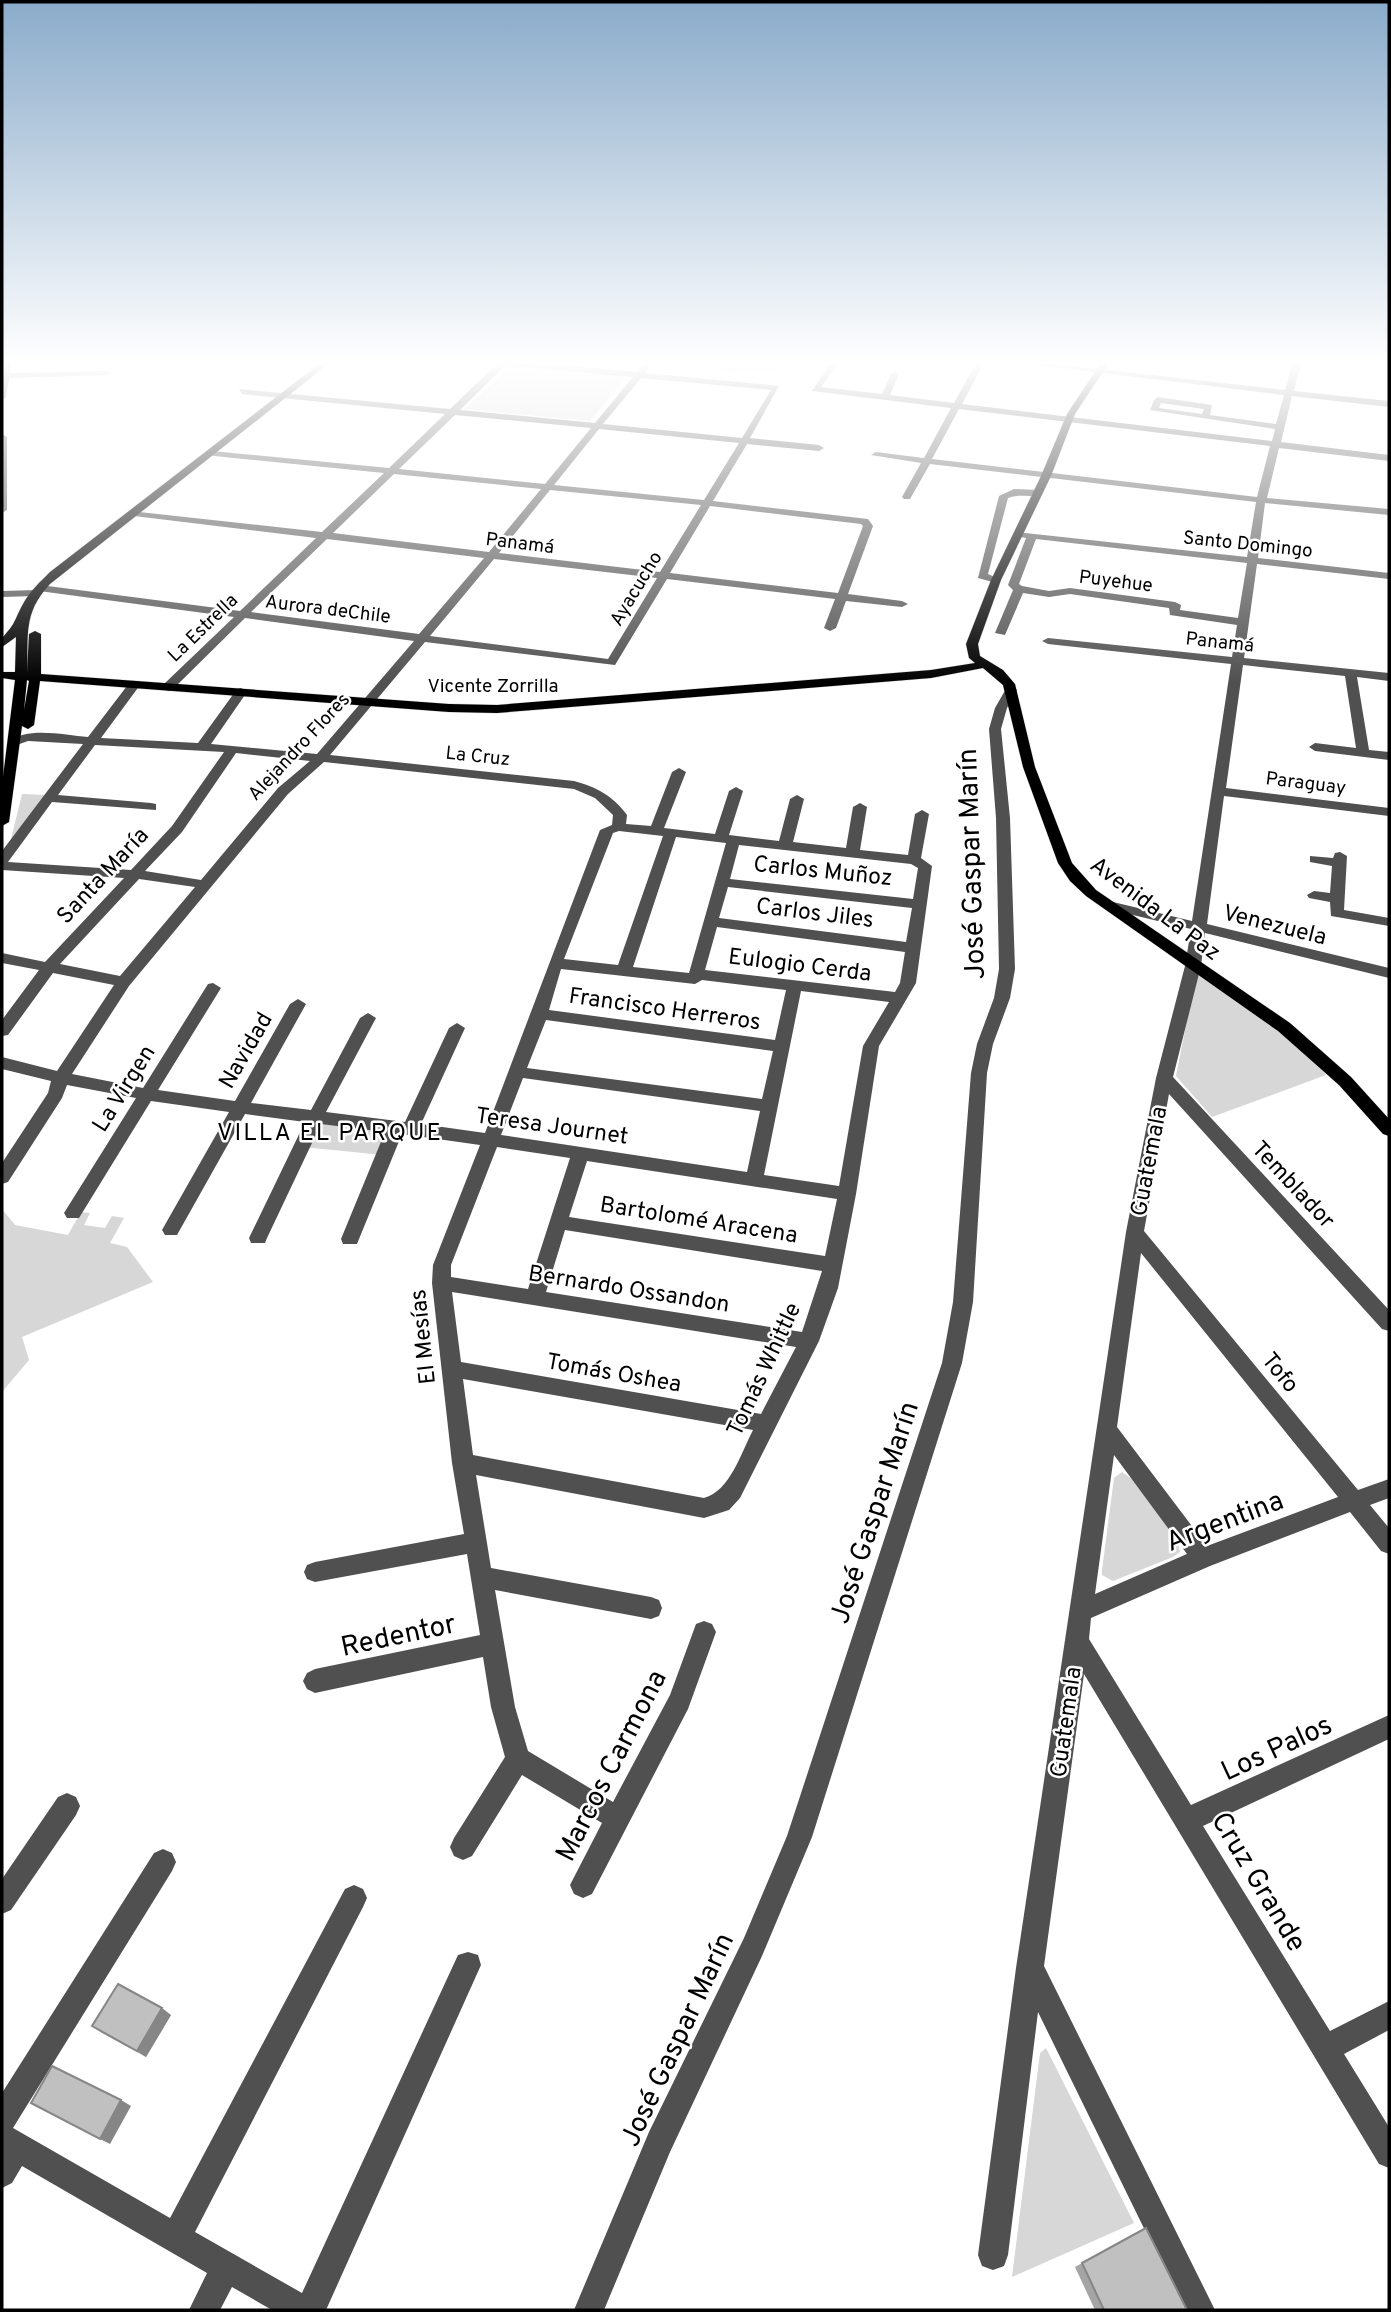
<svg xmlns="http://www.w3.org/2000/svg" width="1391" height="2312" font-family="Overpass,sans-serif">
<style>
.green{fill:#d7d7d7}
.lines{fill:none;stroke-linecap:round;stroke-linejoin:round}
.major-casing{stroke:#dbdbdb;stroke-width:1}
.minor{fill:#505050;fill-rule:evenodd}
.major{fill:#000;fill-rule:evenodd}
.wall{fill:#a5a5a5}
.shaded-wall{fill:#868686}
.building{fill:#c0c0c0;stroke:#868686;stroke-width:2}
.labels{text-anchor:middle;stroke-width:5;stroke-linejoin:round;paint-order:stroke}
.far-street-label{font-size:19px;fill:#000;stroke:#fff}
.street-label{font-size:23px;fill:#000;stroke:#fff}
.neighbourhood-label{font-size:24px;letter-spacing:2px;fill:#000;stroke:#fff}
.near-street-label{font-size:28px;fill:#000;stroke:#fff}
</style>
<rect width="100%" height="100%" fill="#fff"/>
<g class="green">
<path d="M716,361H781L777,371L747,370L731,373L709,364Z"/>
<path d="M512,365L624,376L626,378L590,421L464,409Z"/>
<path d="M22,794L47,795L11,839Z"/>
<path d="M1196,974C1243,1005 1289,1031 1326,1075L1212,1117L1176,1076Z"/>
<path d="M316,1116L396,1127L383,1155L303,1147Z"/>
<path d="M2,1209L15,1225L68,1235L81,1212L90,1213L84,1225L105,1228L112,1216L124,1218L110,1243L127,1247L153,1282L22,1337L29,1360L2,1392Z"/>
<path d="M1122,1472L1132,1479L1178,1542L1180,1552L1173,1557L1113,1581L1102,1575V1570L1114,1478Z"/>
<path d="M1046,2048L1134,2223L1012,2277L1040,2053Z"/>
</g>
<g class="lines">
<g class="major-casing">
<path id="major" d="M323,361H332L50,584C22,614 29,636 27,673L29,634L35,631L41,634V674L449,704L497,705L931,670L975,663L969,658L966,644L991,580L1041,476L1067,414L1102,361H1110L1075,414L1051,476L1001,580L978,644L980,656L1003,670L1015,684L1035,767L1072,863L1096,890L1290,1023L1351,1077L1389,1119V1136L1383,1134L1339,1085L1278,1031L1086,896L1070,881L1058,863L1023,767L1003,685L983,668L931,678L497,713L449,712L40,681L34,725L28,729L22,726L9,822L2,826V785L15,680L2,678V672H15L16,637L2,647V638C17,622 14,620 23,604C30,591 40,582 50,572ZM27,680L29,681L24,710Z"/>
</g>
<g class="minor">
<path d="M4,361H12L10,373L107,371L111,373L107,375L9,378L6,397L2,400Z"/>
<path d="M490,361H516L637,372L646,361H654L645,373L779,386L750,438L819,445L824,448L819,451L747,444L713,501L868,519L873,526L848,594L902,601L908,604L902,607L846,601L836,628L830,631L824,628L835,599L667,579L615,665L425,642L330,755L574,781C597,787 613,796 627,815L626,824L651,826L672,772L679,768L686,772L664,828L715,834L729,791L736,787L743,791L729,835L779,841L790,799L797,795L804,799L793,842L846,848L853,807L860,803L867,807L860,850L908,855L915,814L922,810L929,814L921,858L932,866L916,983L879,1046L856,1194L838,1288L819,1341L740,1498L729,1510L704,1518L476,1475L491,1568L651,1597L659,1600L662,1608L659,1616L651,1619L495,1590L515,1707L528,1751L613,1802L670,1695L696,1624L704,1621L712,1624L716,1632L688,1709L592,1894L583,1898L574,1894L570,1885L602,1823L522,1775L472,1856L463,1860L454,1856L450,1847L454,1838L505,1757L491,1707L483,1657L315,1693L307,1689L303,1681L307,1673L315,1669L480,1635L467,1554L315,1582L307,1579L304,1572L307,1565L315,1562L464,1534L452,1463L432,1283L433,1265L480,1145L402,1134L359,1239L357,1244H343L341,1239L385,1132L321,1124L267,1238L265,1243H251L249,1238L305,1122L245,1114L177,1235H165L162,1230L229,1112L151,1101L79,1218H67L64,1213L136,1098L67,1085L62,1098L8,1182L2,1184V1163L48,1093L51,1081L2,1069V1057L57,1071L114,985L53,973L8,1035L2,1036V1020L39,970L2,963V953L45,962L124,878L2,870V851L83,744L28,741L14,746L8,742C27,726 65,735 88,737L130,682L134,681L140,685L101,738L198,743L237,689L241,688L247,692L211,744L317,754L414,641L245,618L172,690L168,691L162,687L164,684L234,617L39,591V595L35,596L2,597V591L36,590V586L40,585L240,611L316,538L134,516L130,515V511L322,532L384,473L214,456L211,455V451L389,468L445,414L242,394L239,389L450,409L497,364ZM506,365L633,377L595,423L460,410ZM641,378L771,390L742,438L603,424ZM455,415L591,428L545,484L399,469ZM599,429L739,443L704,500L554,485ZM394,474L541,489L489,552L333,533ZM550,490L701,505L660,572L499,553ZM710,506L861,524L863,526L838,593L670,573ZM327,539L484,558L419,634L251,612ZM494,559L657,578L608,659L430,636ZM95,745L224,752L172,826L131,870L8,862L52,802L156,810V804L151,803L58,795ZM236,753L310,761L278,788L201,880L145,871L182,832ZM324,762L574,789L595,798L613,815L612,825L600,830L485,1133L421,1124L465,1028L457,1023L449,1028L405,1122L326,1112L376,1018L368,1013L360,1018L311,1110L251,1103L306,1004L298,999L290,1004L235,1101L158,1090L221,988L213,983L208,984L143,1088L72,1074L129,986L288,794ZM619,831L663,836L618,965L564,959L613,833ZM676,837L726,843L689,973L633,967ZM739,845L911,864L918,868L913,899L730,879ZM139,879L195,887L120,976L60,964ZM728,887L912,908L906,942L719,918ZM717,927L905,952L900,983L895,992L705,970ZM561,969L695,984L702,980L786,990L775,1040L549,1010ZM801,991L889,1002L863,1046L839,1186L764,1175ZM546,1020L773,1051L762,1099L527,1068ZM523,1078L760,1111L747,1172L501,1135ZM497,1147L570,1158L528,1289L451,1277V1265ZM587,1161L837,1199L825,1256L569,1217ZM565,1230L822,1271L802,1332L546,1292ZM452,1292L796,1347L761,1414L461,1362ZM463,1379L753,1430C741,1453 730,1491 704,1498L473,1455Z"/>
<path d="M832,361H840L821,387L882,394L891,374L895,371L899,374L890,395L954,403L977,361H985L962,404L1272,441L1275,429L1150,410L1154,400L1158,397L1212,405L1210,415L1276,424L1284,395L1003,361H1026L1285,390L1293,361H1301L1294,391L1389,401V407L1292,396L1281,442L1389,455V461L1279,448L1267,498L1389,509V515L1265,503L1258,558L1389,573V579L1257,564L1244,658L1389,673V681L1357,677L1369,750L1389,752V760L1315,751L1309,747L1315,743L1356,748L1345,676L1243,665L1226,788L1389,808V816L1224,796L1207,924L1389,968V978L1205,933L1201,966L1173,1077L1389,1310V1331L1382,1329L1169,1094L1144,1231L1358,1490L1389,1479V1498L1370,1505L1389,1528V1554L1381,1551L1350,1512L1210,1566L1091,1618L1089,1639L1191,1805L1389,1715V1739L1203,1826L1330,2031L1389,2001V2030L1344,2054L1389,2127V2168L1379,2164L1084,1674L1044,1966L1215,2310H1184L1038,2012L1008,2255L1004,2266L993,2270L982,2266L978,2255L1016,1968L1126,1232L1156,1078L1185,966L1191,929L1104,908L1102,905L1109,901L1192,921L1231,664L1048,644L1042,641L1048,638L1232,657L1237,625L1170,615L1169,608L1070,594L1049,597L1023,593L1005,635L995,633L1013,590L1008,585L1026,538L1015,536V532L1247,557L1256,502L930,464L910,499H904L902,497L921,463L871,455L876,452L924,458L951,408L812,391ZM1161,403L1204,409L1202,414L1159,408ZM959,409L1270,446L1257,497L932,459ZM1036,539L1247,563L1238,618L1180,610L1181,605L1175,602L1070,588L1049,591L1022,586L1019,584ZM1141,1253L1338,1497L1207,1546L1117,1427ZM1114,1455L1187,1554L1095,1594Z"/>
<path d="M2,434L7,437V510L2,513Z"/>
<path d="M1014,489L1038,490L1043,493C1034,499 1019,493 1008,498L988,574L1001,580L996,583L978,578L999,496Z"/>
<path d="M1011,686L1017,690L1007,708L1001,729L1010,818L1015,969L1010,998L993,1044L987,1073L973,1302L962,1363L812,1837L762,1956L670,2152L604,2310H574L649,2132L744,1938L787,1836L942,1363L953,1302L971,1073L977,1044L994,998L999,969L996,818L989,729L995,708L1007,687Z"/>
<path d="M1340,852L1347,856L1344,910L1389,918V926L1331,916L1330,902L1309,898L1307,895L1314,891L1330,893L1332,866L1310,862V856L1333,858L1335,853Z"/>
<path d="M67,1793L76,1797L80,1806L76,1815L11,1910L2,1914V1879L58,1797Z"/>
<path d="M163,1849L172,1853L176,1862L172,1871L13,2128L170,2218L345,1889L354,1885L363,1889L367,1898L363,1907L195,2232L302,2293L458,1955L468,1952L478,1955L481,1965L326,2310H272L232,2287L220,2310H189L207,2273L22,2166L12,2183L2,2188V2093L154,1853Z"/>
</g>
<use href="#major" class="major"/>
</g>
<g class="wall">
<path d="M171,2015L146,2057L102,2033L92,2026Z"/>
<path d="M1146,2228L1187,2310H1095L1075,2267Z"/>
</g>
<g class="shaded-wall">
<path d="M162,2008L171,2015L146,2057L137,2051Z"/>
<path d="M121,2100L131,2106L110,2144L100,2139Z"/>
</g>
<g class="building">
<path d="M118,1984L162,2008L137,2051L92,2026Z"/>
<path d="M52,2066L121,2100L100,2139L31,2103Z"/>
<path d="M1146,2228L1187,2310H1104L1082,2263Z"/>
</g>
<linearGradient id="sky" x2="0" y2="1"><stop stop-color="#8aabca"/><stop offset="0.53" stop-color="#fff"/><stop offset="1" stop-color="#fff" stop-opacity="0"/></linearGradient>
<rect width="1391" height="684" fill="url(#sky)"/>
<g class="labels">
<g class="far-street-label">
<text transform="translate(520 542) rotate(7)" y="7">Panamá</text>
<text transform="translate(1248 543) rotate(6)" y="7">Santo Domingo</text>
<text transform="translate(1116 580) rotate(7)" y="7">Puyehue</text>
<text transform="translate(635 588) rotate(-59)" y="7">Ayacucho</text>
<text transform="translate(328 608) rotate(7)" y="7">Aurora deChile</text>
<text transform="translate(202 627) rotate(-44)" y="7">La Estrella</text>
<text transform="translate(1220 641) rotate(6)" y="7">Panamá</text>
<text x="493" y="692">Vicente Zorrilla</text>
<text transform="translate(298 746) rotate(-47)" y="7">Alejandro Flores</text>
<text transform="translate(478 755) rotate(6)" y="7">La Cruz</text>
<text transform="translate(1306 782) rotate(7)" y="7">Paraguay</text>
</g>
<g class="street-label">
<text transform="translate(823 870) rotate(6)" y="8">Carlos Muñoz</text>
<text transform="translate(102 875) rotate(-47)" y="8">Santa María</text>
<text transform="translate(1156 908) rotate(37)" y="8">Avenida La Paz</text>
<text transform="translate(815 912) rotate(7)" y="8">Carlos Jiles</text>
<text transform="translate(1275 924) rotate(14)" y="8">Venezuela</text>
<text transform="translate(800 964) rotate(7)" y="8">Eulogio Cerda</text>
<text transform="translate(665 1008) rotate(8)" y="8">Francisco Herreros</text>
<text transform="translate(245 1050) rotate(-60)" y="8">Navidad</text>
<text transform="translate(123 1088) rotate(-58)" y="8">La Virgen</text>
<text transform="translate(552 1125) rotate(8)" y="8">Teresa Journet</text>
<text transform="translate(1148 1161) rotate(-79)" y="8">Guatemala</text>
<text transform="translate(1294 1184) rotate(47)" y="8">Temblador</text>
<text transform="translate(699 1219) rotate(9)" y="8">Bartolomé Aracena</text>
<text transform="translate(629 1288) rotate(9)" y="8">Bernardo Ossandon</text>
<text transform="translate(422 1337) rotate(-96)" y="8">El Mesías</text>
<text transform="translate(763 1369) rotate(-65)" y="8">Tomás Whittle</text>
<text transform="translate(614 1372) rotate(10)" y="8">Tomás Oshea</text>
<text transform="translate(1281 1372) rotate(51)" y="8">Tofo</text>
<text transform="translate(1065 1722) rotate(-82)" y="8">Guatemala</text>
</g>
<g class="neighbourhood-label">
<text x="330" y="1140">VILLA EL PARQUE</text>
</g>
<g class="near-street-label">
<text transform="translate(970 864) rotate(-92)" y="10">José Gaspar Marín</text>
<text transform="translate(873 1512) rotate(-72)" y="10">José Gaspar Marín</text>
<text transform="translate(1224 1520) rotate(-21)" y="10">Argentina</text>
<text transform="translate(398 1634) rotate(-12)" y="10">Redentor</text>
<text transform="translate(1276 1747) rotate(-25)" y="10">Los Palos</text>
<text transform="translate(610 1765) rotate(-63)" y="10">Marcos Carmona</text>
<text transform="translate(1260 1881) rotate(59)" y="10">Cruz Grande</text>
<text transform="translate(676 2039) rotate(-65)" y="10">José Gaspar Marín</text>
</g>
</g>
<rect width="1391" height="2312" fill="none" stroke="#000000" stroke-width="7"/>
</svg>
